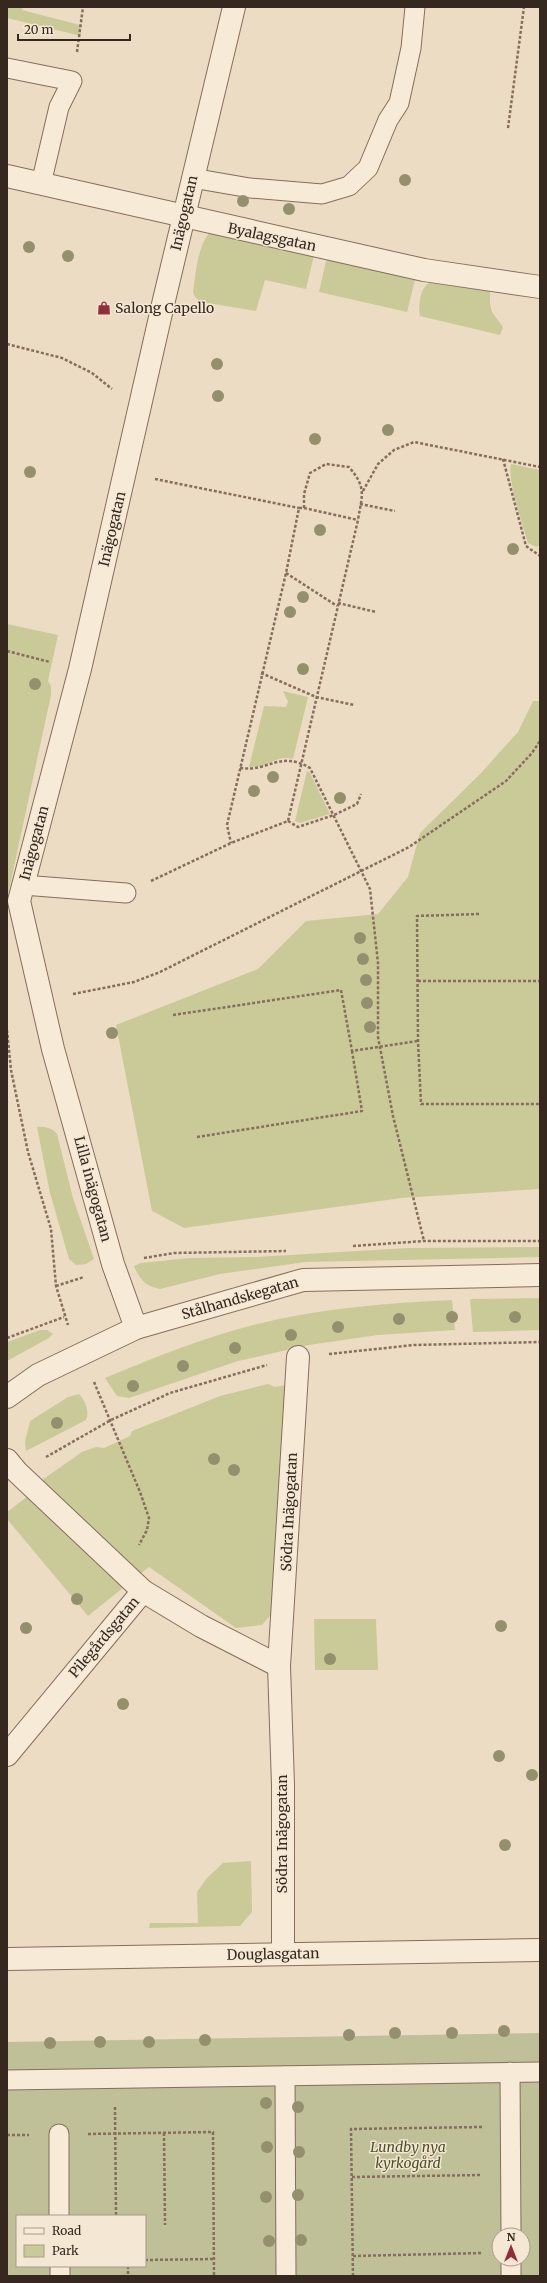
<svg xmlns="http://www.w3.org/2000/svg" width="547" height="2283" font-family="Merriweather,serif">
<style>
.green{fill:#caca99}
.cemetery{fill:#bfbf98;fill-rule:evenodd}
.lines{fill:none;stroke-linecap:round;stroke-linejoin:round}
.lane-casing{stroke:#866d5c;stroke-width:21}
.street-casing{stroke:#866d5c;stroke-width:24}
.path{stroke:#866d5c;stroke-width:2.5;stroke-dasharray:3 2;stroke-linecap:butt}
.lane{stroke:#f7ead7;stroke-width:19}
.street{stroke:#f7ead7;stroke-width:22}
.tree{fill:#94906d}
.labels{text-anchor:middle;stroke-width:3;stroke-linejoin:round;paint-order:stroke}
.street-label{font-size:14px;fill:#37281f;stroke:#f4e7d4}
.poi-label{font-size:14px;fill:#37281f;stroke:#f4e7d4;text-anchor:start}
.park-label{font-size:14px;font-style:italic;fill:#4c5226;stroke:#f4e7d4}
</style>
<rect width="100%" height="100%" fill="#ecdcc4"/>
<g class="green">
<path d="M7,7H23L22,10L80,25L81,36L7,18Z"/>
<path d="M216,232L314,255L306,289L265,280L256,311L201,302L195,297L193,292C196,272 197,249 209,233Z"/>
<path d="M332,259L415,280L407,312L319,292L326,261Z"/>
<path d="M431,282C451,287 470,284 490,289V304L492,312L503,327L500,335L420,316C418,306 420,286 431,282Z"/>
<path d="M511,464L540,470V545L536,547L528,543C523,526 507,480 511,464Z"/>
<path d="M7,624L58,635L48,681L51,686V695L7,899Z"/>
<path d="M283,691L308,697L293,759C281,756 276,760 265,765C261,767 254,766 249,767L264,706L286,707L288,702Z"/>
<path d="M533,701H540V1189L402,1198L184,1228L152,1211L116,1025L258,969L306,921L378,914L408,877L420,833L481,773L518,732Z"/>
<path d="M307,771L310,773L330,814L300,823L295,821Z"/>
<path d="M37,1127C44,1126 53,1128 57,1134L73,1198L94,1259L86,1264L76,1265L69,1259L50,1193Z"/>
<path d="M540,1247V1257L306,1262L220,1274L160,1289C145,1286 140,1280 134,1266L141,1263L189,1258L256,1257L408,1248Z"/>
<path d="M540,1298V1330L473,1332L470,1299Z"/>
<path d="M452,1300L455,1330L378,1335L309,1345L238,1361L129,1398L117,1396L105,1378C155,1357 205,1337 257,1324C321,1308 387,1303 452,1300Z"/>
<path d="M40,1330H47L53,1334L49,1338L7,1361V1342Z"/>
<path d="M268,1384L275,1387L287,1385L277,1608L262,1625L236,1628L149,1567L88,1616L7,1519V1512L45,1483L42,1480L82,1452L96,1447L104,1448L130,1436L132,1431L220,1396Z"/>
<path d="M79,1394C85,1400 90,1412 86,1420L26,1451L25,1442L30,1421L68,1397Z"/>
<path d="M314,1619H376L378,1670H315Z"/>
<path d="M251,1861L252,1912L240,1926L149,1928L150,1923H198L197,1892L207,1878L223,1863Z"/>
</g>
<path class="cemetery" d="M540,2033V2276H7V2042ZM17,2216H145V2266H17ZM499,2235H523V2259H499Z"/>
<g class="lines">
<g class="lane-casing">
<g id="lane">
<path d="M7,68L72,81L59,107L41,184"/>
<path d="M192,178L250,188L322,194L349,186L368,168L388,120L399,103L411,48L415,7"/>
<path d="M23,885L126,893"/>
<path d="M510,2072L511,2235"/>
<path d="M285,2076L286,2276"/>
<path d="M7,2080L540,2072"/>
<path d="M59,2134V2216"/>
<path d="M511,2259V2276"/>
<path d="M60,2266V2276"/>
</g>
</g>
<g class="street-casing">
<g id="street">
<path d="M7,176L424,270L540,287"/>
<path d="M136,1328L113,1264L53,1049L19,901L80,669L164,300L234,7"/>
<path d="M7,1397L38,1375L136,1328L303,1280L540,1275"/>
<path d="M7,1460L17,1472L143,1591L7,1755"/>
<path d="M143,1591L201,1626L279,1666"/>
<path d="M283,1954V1785L279,1666L298,1357"/>
<path d="M7,1959L540,1950"/>
</g>
</g>
<g class="path">
<path d="M77,52L83,7"/>
<path d="M508,128L524,7"/>
<path d="M7,344L62,358L92,373L112,389"/>
<path d="M503,459L526,546L540,556"/>
<path d="M155,479L299,508"/>
<path d="M363,491L378,464L394,450L414,442L540,467"/>
<path d="M360,504L395,511"/>
<path d="M304,508L358,520"/>
<path d="M286,573L337,606"/>
<path d="M338,603L376,612"/>
<path d="M7,651L50,662"/>
<path d="M261,673L316,697L354,705"/>
<path d="M240,768C270,772 279,750 310,768L370,889L378,963V1037L393,1116L424,1241"/>
<path d="M288,821L298,827L334,815L357,804L361,794"/>
<path d="M151,881L231,843L288,821L358,520C362,495 367,488 349,467L326,464L310,473L304,494V508H299L286,573L227,825L231,843"/>
<path d="M479,914L417,916L418,1041L421,1104H540"/>
<path d="M418,981H540"/>
<path d="M73,994L134,982L160,972L409,847L506,781L532,753L540,741"/>
<path d="M173,1015L341,990L352,1051L418,1041"/>
<path d="M7,1030L11,1070L28,1152L51,1229L56,1286L68,1325"/>
<path d="M197,1137L362,1111L352,1051"/>
<path d="M353,1246L424,1241H540"/>
<path d="M144,1258L174,1253L286,1251"/>
<path d="M56,1286L84,1277"/>
<path d="M7,1338L64,1317"/>
<path d="M329,1354L414,1345L540,1342"/>
<path d="M94,1382L140,1492L149,1518L147,1530L139,1545"/>
<path d="M46,1457L111,1420L170,1393L267,1365"/>
<path d="M115,2107L116,2216"/>
<path d="M164,2133L165,2225"/>
<path d="M88,2134L213,2132L214,2276"/>
<path d="M7,2135H29"/>
<path d="M352,2177L482,2175"/>
<path d="M353,2256L483,2253"/>
<path d="M145,2260L214,2259"/>
<path d="M128,2266V2276"/>
<path d="M353,2276L351,2129L482,2127"/>
</g>
<use href="#lane" class="lane"/>
<use href="#street" class="street"/>
</g>
<g class="tree">
<circle cx="405" cy="180" r="6"/>
<circle cx="243" cy="201" r="6"/>
<circle cx="289" cy="209" r="6"/>
<circle cx="29" cy="247" r="6"/>
<circle cx="68" cy="256" r="6"/>
<circle cx="217" cy="364" r="6"/>
<circle cx="218" cy="396" r="6"/>
<circle cx="388" cy="430" r="6"/>
<circle cx="315" cy="439" r="6"/>
<circle cx="30" cy="472" r="6"/>
<circle cx="320" cy="530" r="6"/>
<circle cx="513" cy="549" r="6"/>
<circle cx="303" cy="597" r="6"/>
<circle cx="290" cy="612" r="6"/>
<circle cx="303" cy="669" r="6"/>
<circle cx="35" cy="684" r="6"/>
<circle cx="273" cy="777" r="6"/>
<circle cx="254" cy="791" r="6"/>
<circle cx="340" cy="798" r="6"/>
<circle cx="360" cy="938" r="6"/>
<circle cx="363" cy="959" r="6"/>
<circle cx="366" cy="980" r="6"/>
<circle cx="367" cy="1003" r="6"/>
<circle cx="370" cy="1027" r="6"/>
<circle cx="112" cy="1033" r="6"/>
<circle cx="452" cy="1317" r="6"/>
<circle cx="515" cy="1317" r="6"/>
<circle cx="399" cy="1319" r="6"/>
<circle cx="338" cy="1327" r="6"/>
<circle cx="291" cy="1335" r="6"/>
<circle cx="235" cy="1348" r="6"/>
<circle cx="183" cy="1366" r="6"/>
<circle cx="133" cy="1386" r="6"/>
<circle cx="57" cy="1423" r="6"/>
<circle cx="214" cy="1459" r="6"/>
<circle cx="234" cy="1470" r="6"/>
<circle cx="77" cy="1599" r="6"/>
<circle cx="501" cy="1626" r="6"/>
<circle cx="26" cy="1628" r="6"/>
<circle cx="330" cy="1659" r="6"/>
<circle cx="123" cy="1704" r="6"/>
<circle cx="499" cy="1756" r="6"/>
<circle cx="532" cy="1775" r="6"/>
<circle cx="505" cy="1845" r="6"/>
<circle cx="504" cy="2031" r="6"/>
<circle cx="395" cy="2033" r="6"/>
<circle cx="452" cy="2033" r="6"/>
<circle cx="349" cy="2035" r="6"/>
<circle cx="205" cy="2040" r="6"/>
<circle cx="100" cy="2042" r="6"/>
<circle cx="149" cy="2042" r="6"/>
<circle cx="50" cy="2043" r="6"/>
<circle cx="266" cy="2103" r="6"/>
<circle cx="298" cy="2107" r="6"/>
<circle cx="267" cy="2147" r="6"/>
<circle cx="299" cy="2152" r="6"/>
<circle cx="298" cy="2195" r="6"/>
<circle cx="266" cy="2197" r="6"/>
<circle cx="301" cy="2240" r="6"/>
<circle cx="269" cy="2241" r="6"/>
</g>
<defs>
<g id="shop-bare" transform="scale(1.08)"><path d="M-5-2.5h2.3a2.7 3.5 0 0 1 5.4 0H5L5.5 6h-11ZM-1.5-2.5h3a1.5 2.3 0 0 0-3 0Z" fill="#922e3b" stroke="#f4e7d4" stroke-width="2.5" paint-order="stroke"/></g>
</defs>
<g fill-rule="evenodd">
<use href="#shop-bare" x="104" y="308"/>
</g>
<g class="labels">
<g class="street-label">
<text transform="translate(184 213) rotate(-77)" y="5">Inägogatan</text>
<text transform="translate(272 237) rotate(12)" y="5">Byalagsgatan</text>
<text transform="translate(112 529) rotate(-77)" y="5">Inägogatan</text>
<text transform="translate(34 843) rotate(-75)" y="5">Inägogatan</text>
<text transform="translate(93 1189) rotate(75)" y="5">Lilla inägogatan</text>
<text transform="translate(240 1298) rotate(-16)" y="5">Stålhandskegatan</text>
<text transform="translate(289 1512) rotate(-87)" y="5">Södra Inägogatan</text>
<text transform="translate(104 1637) rotate(-50)" y="5">Pilegårdsgatan</text>
<text transform="translate(282 1834) rotate(-90)" y="5">Södra Inägogatan</text>
<text transform="translate(273 1954) rotate(-1)" y="5">Douglasgatan</text>
</g>
<g class="poi-label">
<text x="115" y="313">Salong Capello</text>
</g>
<g class="park-label">
<text x="408" y="2152">Lundby nya<tspan x="408" dy="16">kyrkogård</tspan></text>
</g>
</g>
<rect width="547" height="2283" fill="none" stroke="#37281f" stroke-width="16"/>
<rect x="16" y="2215" width="130" height="52" fill="#f4e7d4" stroke="#a89b8c"/>
<rect x="24" y="2228" width="20" height="6" fill="#f7ead7" stroke="#a89b8c"/>
<text x="52" y="2235" font-size="12" fill="#37281f">Road</text>
<rect x="24" y="2245" width="20" height="12" fill="#caca99" stroke="#a89b8c"/>
<text x="52" y="2255" font-size="12" fill="#37281f">Park</text>
<g transform="translate(511 2247)"><circle r="19" fill="#f4e7d4" stroke="#a89b8c"/>
<path d="M0-3L7 15L0 10L-7 15Z" fill="#922e3b"/>
<text y="-6" font-size="11" font-weight="bold" text-anchor="middle" fill="#37281f">N</text>
</g>
<path d="M18 34v6h112v-6" fill="none" stroke="#37281f" stroke-width="2"/>
<text x="24" y="34" font-size="12" fill="#37281f" stroke="#f4e7d4" stroke-width="3" paint-order="stroke">20 m</text>
</svg>
